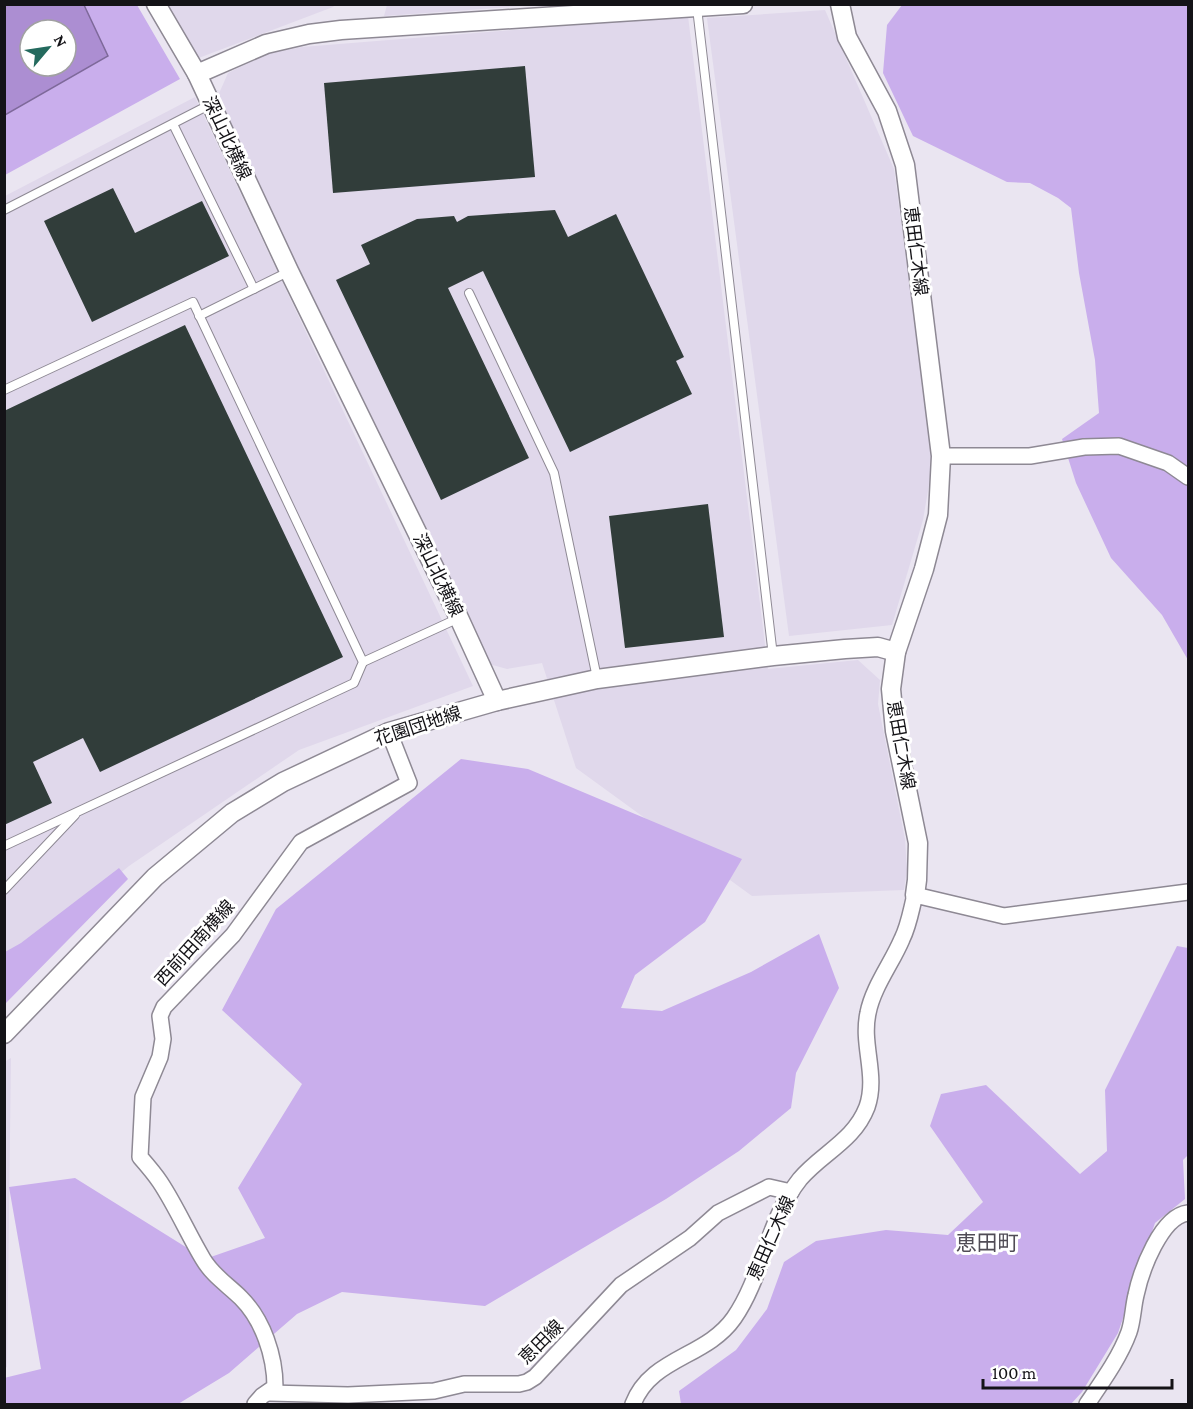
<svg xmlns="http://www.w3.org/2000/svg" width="1193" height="1409" font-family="'Crimson Pro','Noto Sans JP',serif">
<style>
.built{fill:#e0d8eb}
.green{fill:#c9aeec;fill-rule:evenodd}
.water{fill:#ac8ed2;stroke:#7e699a;stroke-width:1.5;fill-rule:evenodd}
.building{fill:#313d3a}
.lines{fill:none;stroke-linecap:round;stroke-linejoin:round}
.service-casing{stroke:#8e8994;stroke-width:10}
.minor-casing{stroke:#8e8994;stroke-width:18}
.tertiary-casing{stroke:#8e8994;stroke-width:21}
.service{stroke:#fff;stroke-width:8}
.minor{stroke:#fff;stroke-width:15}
.tertiary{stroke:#fff;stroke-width:18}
.labels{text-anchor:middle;stroke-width:6;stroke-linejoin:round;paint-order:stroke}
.street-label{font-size:18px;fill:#141317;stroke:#fff}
.quarter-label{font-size:21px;fill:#504c55;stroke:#fff}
</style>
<rect width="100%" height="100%" fill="#eae5f1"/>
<g class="built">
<path d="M162,5H335L333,7L196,59Z"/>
<path d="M387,5V4L536,5L384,16Z"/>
<path d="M825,10L894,169L933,461L923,520L892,625L789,636L707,18Z"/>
<path d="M688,16L768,669L858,660L880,680L878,704L905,839L907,869L904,890L752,896L576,768L542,663L507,669L489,664L217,98L228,73L267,54L302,47Z"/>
<path d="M195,97L473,686L299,750L129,866L18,955L5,959V196Z"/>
<path d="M11,1058L7,1367L5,1368L4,1062Z"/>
</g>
<g class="green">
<path d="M5,5H137L180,79L5,175ZM30,30H66V66H30Z"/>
<path d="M902,5H1188V660L1162,615L1111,558L1076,483L1062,439L1099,413L1095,360L1079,273L1071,208L1058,198L1030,183L1007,182L913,136L883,73L887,25Z"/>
<path d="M461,759L528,769L742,859L705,922L635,975L621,1008L662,1011L751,972L819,934L839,988L796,1073L791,1108L739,1151L666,1199L485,1306L342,1292L297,1314L229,1373L178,1404H5L4,1378L41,1369L9,1187L75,1178L205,1259L265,1238L238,1188L302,1084L222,1010L276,909Z"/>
<path d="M119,868L128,879L5,1004V952L21,943Z"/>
<path d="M1177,946L1188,948V1155L1183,1160L1185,1199L1155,1223L1118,1333L1082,1392L1071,1404H681L679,1391L736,1350L767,1309L784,1262L816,1241L886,1230L948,1235L983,1202L930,1126L941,1094L986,1085L1080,1174L1107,1151L1105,1090Z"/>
</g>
<path class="water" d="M5,4L84,5L108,56L5,115ZM30,30H66V66H30Z"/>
<g class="building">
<path d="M525,66L535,177L333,193L324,83Z"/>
<path d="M113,188L135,233L202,201L229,256L92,322L44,221Z"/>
<path d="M555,210L568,237L616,214L684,357L676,361L692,394L570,452L483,271L448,288L529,458L441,500L336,280L370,264L361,245L417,219L454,216L457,222L468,216Z"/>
<path d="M185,325L343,657L100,772L83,738L33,762L52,803L4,825V411Z"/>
<path d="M708,504L724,637L625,648L609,516Z"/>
</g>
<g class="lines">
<g class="service-casing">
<g id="service">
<path d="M697,8L773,656"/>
<path d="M173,124L254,289"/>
<path d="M4,210L211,104"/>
<path d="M469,293L554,473L597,678"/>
<path d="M199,316L288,272"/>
<path d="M4,390L193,302L363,662L354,683L4,846"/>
<path d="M363,662L459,618"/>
<path d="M4,890L75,815"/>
</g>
</g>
<g class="minor-casing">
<g id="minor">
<path d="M941,456H1030L1084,447L1119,446L1168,463L1188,477"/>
<path d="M269,1393L348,1395L434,1391L464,1384H519L527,1382L535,1377L621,1285L690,1238L718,1213L769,1187L791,1192"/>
<path d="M255,1404L262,1396L275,1387C275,1356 263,1320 241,1298C228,1285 213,1276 203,1259C188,1234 176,1206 160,1182C154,1173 147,1165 140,1157L143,1097L160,1057L163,1039L160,1016L164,1007L233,935L301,842L409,783L389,732"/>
<path d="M633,1404C651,1357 706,1358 734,1318C763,1276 768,1219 800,1179C822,1153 854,1141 867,1107C878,1075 861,1045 868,1013C873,987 892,963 902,939C909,925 911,910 915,895L1004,916L1188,892"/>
<path d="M1087,1404C1102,1382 1120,1357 1129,1332C1133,1320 1133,1307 1136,1295C1141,1271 1161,1216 1188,1213"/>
</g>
</g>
<g class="tertiary-casing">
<g id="tertiary">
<path d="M156,4L197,74L289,271L459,618L497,701"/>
<path d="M840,4L847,37L887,111L905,165L941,456L938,515L924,569L896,652L891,689L895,731L918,843L917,880L915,895"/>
<path d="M197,74L266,44L309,34L341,30L743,4"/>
<path d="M4,1034L155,877L232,813L283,782L389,732L497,701L597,679L773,656L845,649L878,647L896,652"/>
</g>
</g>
<use href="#service" class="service"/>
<use href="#minor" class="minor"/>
<use href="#tertiary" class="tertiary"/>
</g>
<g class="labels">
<g class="street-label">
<text transform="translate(227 138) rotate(65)" y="6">深山北横線</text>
<text transform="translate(916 251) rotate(83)" y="6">恵田仁木線</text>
<text transform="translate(438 575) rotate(64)" y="6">深山北横線</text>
<text transform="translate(418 726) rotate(-18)" y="6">花園団地線</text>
<text transform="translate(901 745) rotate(80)" y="6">恵田仁木線</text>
<text transform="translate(195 943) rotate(-48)" y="6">西前田南横線</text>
<text transform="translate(771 1238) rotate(-66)" y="6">恵田仁木線</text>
<text transform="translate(541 1342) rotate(-45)" y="6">恵田線</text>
</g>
<g class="quarter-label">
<text x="987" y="1250">恵田町</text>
</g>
</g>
<rect width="1193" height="1409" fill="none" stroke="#141317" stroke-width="12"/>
<g transform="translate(48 48) rotate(61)"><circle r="28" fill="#ffffff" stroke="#a1a1a2" stroke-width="1.5"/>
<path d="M0-4.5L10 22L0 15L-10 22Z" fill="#246a5e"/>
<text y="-9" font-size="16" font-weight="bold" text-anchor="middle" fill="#141317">N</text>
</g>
<path d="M983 1379v9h189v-9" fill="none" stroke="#141317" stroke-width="3"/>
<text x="992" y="1379" font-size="18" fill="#141317" stroke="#ffffff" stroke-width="4.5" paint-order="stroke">100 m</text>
</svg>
